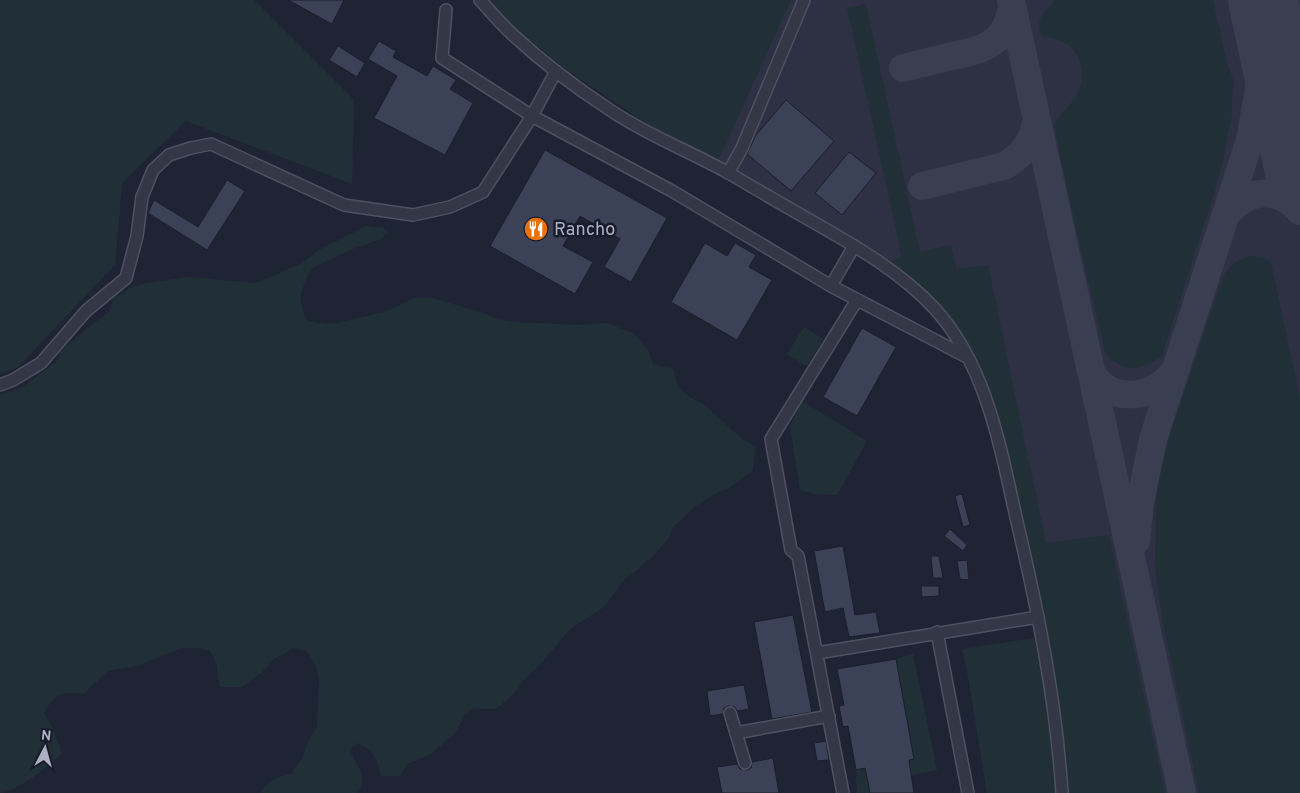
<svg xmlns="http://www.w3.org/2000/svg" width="1300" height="793" font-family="Overpass,sans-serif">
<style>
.airport{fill:#2d3143}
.green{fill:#213036}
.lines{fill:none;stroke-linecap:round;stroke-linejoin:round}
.taxiway{stroke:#3a3e51;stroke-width:28}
.runway{stroke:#3a3e51;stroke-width:70}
.building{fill:#3b4156;stroke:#1a1e2c}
.minor-casing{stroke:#4d5161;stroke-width:14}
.minor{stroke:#333746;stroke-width:11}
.labels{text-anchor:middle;stroke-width:5;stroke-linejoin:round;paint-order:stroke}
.poi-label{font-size:18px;fill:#acb0c3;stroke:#181c2a;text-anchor:start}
</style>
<rect width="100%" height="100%" fill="#1f2435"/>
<path class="airport" d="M490,0H1300V793H1085L984,377L933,296L876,252L754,185L645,122L566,69L512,26Z"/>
<g class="green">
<path d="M0,0H254L354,100L352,184L186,121L122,183L115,265L18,367L0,374Z"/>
<path d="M491,0H791L719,159L645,122L566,69L512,26Z"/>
<path d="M1055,0H1213L1227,63L1234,82L1231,119L1224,156L1214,194L1162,356C1142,371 1122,374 1105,352L1076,229L1054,126C1059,112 1067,110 1075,98C1085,84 1084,60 1071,47C1063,40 1051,38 1042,36C1033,20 1046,11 1055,0Z"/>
<path d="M866,4L920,252L951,245L956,269L988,265L1046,543L1109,535L1165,793H1068L1061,721L1040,615L1004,466L967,357L935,309L882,264L902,257L847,8Z"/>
<path d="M367,226L384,228L388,233L381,239L350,250L312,268C301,289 295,299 308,321L326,324L337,323L384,312L415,298H432L487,314L497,319L515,322L578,325L608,323L634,334L648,350L653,364L673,369C676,376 675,384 681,390C687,397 696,400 704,405C722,419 734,436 755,446L753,470L728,489L720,491L697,505L674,526L668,539L653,556L622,582L604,607L570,629L538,667L526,677L513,695L497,708L491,709L473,708L466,714L454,734L431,754L407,764L402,773L398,776H381C377,758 375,750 356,743L350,751C357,765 369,779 357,793H262C268,779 277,777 291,774L303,757L308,742L317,726L319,684L317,669L307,651L293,648L274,659L261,673L241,687H221L218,680L217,666L211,652L200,648H181L140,665L108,671L83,694C61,691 55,694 44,713L54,731L62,753C47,768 21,789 0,793V395L23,387L57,361L61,352L70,343L90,326L108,313L112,305L113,296L123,294L129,288L147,283L189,277L257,283L302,263L319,250Z"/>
<path d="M1251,256L1263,257L1271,263L1300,398V793H1199L1162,619L1155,566L1156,503L1158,479L1168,441L1221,283C1227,267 1235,260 1251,256Z"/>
<path d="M804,327L823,339L807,366L787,354Z"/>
<path d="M802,401L867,441L837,495L813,494L800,490L790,427Z"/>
<path d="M1034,638C1046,688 1056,741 1055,793H987L967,671L962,649Z"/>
<path d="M913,654L937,770L867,783L870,793H857L856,770L914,759L896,659Z"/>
</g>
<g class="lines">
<g class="taxiway">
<path d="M1011,0L1182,793"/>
<path d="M1268,21L1279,45L1300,82"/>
<path d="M903,68C919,64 936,60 952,56C985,49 1005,45 1012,7"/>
<path d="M922,186L1004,166C1023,155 1032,143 1036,122"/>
<path d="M1225,216C1246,189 1276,185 1300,211"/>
<path d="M1090,369C1106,404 1152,401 1174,372"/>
<path d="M1136,541L1140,503L1153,439L1250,140L1264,60L1268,21"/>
</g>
<path class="runway" d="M1263,0L1300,172"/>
</g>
<g class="building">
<path d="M288,0H344L332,24Z"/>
<path d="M379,41L396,51L393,57L427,76L433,66L456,80L450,89L473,103L445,155L374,118L397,76L368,59Z"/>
<path d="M338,46L365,63L357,77L329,60Z"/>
<path d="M786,100L834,141L791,191L747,154L756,135Z"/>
<path d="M545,150L667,218L631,282L604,267L620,239L580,216L563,246L593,262L575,294L490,246Z"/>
<path d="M849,152L876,173L842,215L815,193Z"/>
<path d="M227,180L245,191L207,250L148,213L154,200L198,227Z"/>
<path d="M705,243L727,256L735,243L756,255L749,267L772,280L737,340L671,302Z"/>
<path d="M862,328L896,347L857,416L823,397Z"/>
<path d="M962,494L970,525L963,527L955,496Z"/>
<path d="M950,529L967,545L963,551L944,536Z"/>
<path d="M843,546L855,615L876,612L880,633L849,637L843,608L825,612L814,551Z"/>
<path d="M931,556H939L943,578H933Z"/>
<path d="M967,560L969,580L960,579L957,561Z"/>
<path d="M921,586H939V596L922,597Z"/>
<path d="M793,615L812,712L772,719L754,622Z"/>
<path d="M896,659L914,759L909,760L914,793H870L865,768L856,770L848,726L843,727L839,706L844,705L837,669Z"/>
<path d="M744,685L749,709L737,711L735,707L728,706L724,708L723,714L710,716L707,691Z"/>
<path d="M826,741L829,760L817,761L814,743Z"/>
<path d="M773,758L779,793H722L717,767L737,764L740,769L747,770L751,768L752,762Z"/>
</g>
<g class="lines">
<g class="minor-casing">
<g id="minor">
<path d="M480,0C491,12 501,24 513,35C541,61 578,89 610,110C648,136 692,152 732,175C759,191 787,207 815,223C857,247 902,273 935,309C988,367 1001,452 1018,526C1039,616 1056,701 1062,793"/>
<path d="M446,10L442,58L532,116L672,191L831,286"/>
<path d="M728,173L742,148L804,0"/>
<path d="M854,246L831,286L967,357"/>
<path d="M0,385L13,380L41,363L86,311L126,278L137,236L142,197L153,170L169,155L191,148L211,144L344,205L413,215L450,207L483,192L532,116L556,71"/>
<path d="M937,632L968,793"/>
<path d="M817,653L1038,617"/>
<path d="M730,713L745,763"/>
<path d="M736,733L829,716"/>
<path d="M843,793L798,556L791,550L771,439L857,300"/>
</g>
</g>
<use href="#minor" class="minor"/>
</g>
<defs>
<g id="restaurant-disc" transform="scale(1.25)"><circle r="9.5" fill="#e8710a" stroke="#181c2a"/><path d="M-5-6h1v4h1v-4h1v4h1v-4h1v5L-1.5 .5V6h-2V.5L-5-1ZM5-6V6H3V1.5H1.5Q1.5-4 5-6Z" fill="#fff"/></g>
</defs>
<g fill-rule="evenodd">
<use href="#restaurant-disc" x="536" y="229"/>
</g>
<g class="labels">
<g class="poi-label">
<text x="554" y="235">Rancho</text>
</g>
</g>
<g transform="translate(45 748) rotate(6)" stroke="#181c2a" stroke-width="4" paint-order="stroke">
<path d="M0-4L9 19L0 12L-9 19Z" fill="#acb0c3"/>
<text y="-8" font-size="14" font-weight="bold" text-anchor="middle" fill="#acb0c3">N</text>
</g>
</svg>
